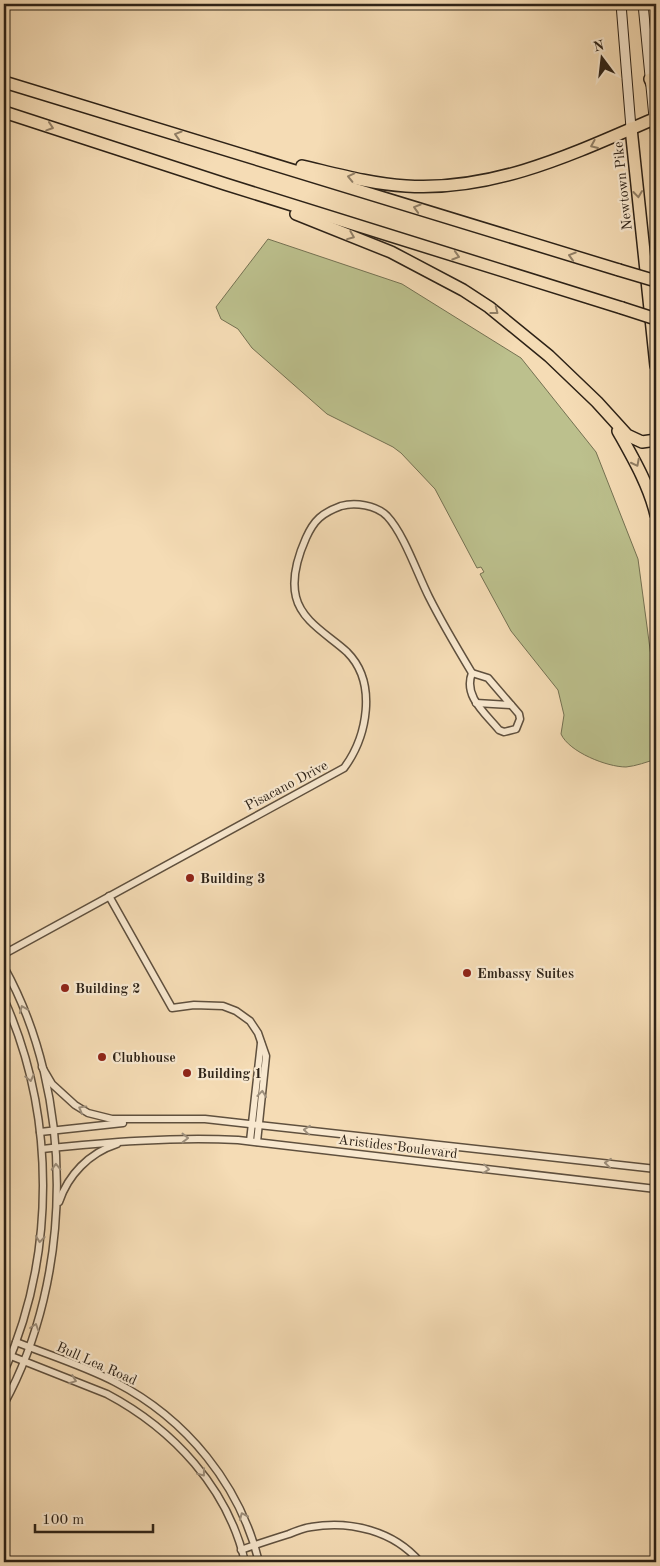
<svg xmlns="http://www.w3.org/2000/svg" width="660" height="1566" font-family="'Old Standard TT',serif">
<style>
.green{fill:#bcc08d;stroke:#747152}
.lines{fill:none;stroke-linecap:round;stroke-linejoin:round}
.street-casing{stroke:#5f503e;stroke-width:9}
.secondary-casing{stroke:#2d2217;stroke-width:11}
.highway-casing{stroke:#2d2217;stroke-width:14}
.street{stroke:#f8e8cf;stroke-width:6}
.secondary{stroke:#f8e8cf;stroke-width:9}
.highway{stroke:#f5dcb5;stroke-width:11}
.highway-bridge-casing{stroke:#2d2217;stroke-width:14;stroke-linecap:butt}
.highway-bridge{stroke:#f5dcb5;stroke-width:11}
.oneway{stroke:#917f66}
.oneway2{stroke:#9d8f7c}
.poi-dot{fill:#8f2418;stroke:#f8e8cf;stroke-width:2}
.labels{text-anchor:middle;stroke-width:4.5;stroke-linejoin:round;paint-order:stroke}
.street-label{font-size:14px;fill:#2d2217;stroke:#f8e8cf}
.poi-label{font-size:14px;font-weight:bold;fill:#2d2217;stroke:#f8e8cf;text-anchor:start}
</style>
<rect width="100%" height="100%" fill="#f5dcb5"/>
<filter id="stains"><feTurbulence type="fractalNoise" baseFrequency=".004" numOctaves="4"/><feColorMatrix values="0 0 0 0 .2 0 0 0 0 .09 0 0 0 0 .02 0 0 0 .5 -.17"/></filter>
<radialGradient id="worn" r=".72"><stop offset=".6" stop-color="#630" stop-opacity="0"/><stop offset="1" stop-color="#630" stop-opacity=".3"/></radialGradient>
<path class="green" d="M268,239L402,284L521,358L596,452L638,559L656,694V759C647,762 636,766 626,767C607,767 569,752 561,734L564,715L558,690L511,631L480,574L484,572L481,567L477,568L435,489L401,453L393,447L327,414L252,348L238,329L221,319L216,307Z"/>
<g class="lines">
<g class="street-casing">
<g id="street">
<path d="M472,673L488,678L519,714L520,719L516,729L504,732L499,730C485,713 463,696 472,673Z"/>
<path d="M476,703L511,705"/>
<path d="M109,896L172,1008L194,1005L223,1006L236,1011L250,1021L258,1033L266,1056L257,1142"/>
<path d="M4,954L344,768C367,737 378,683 347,652C330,636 302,622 296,597C291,577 298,556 306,538C314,520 322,513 341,506C355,502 376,505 387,516C404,534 417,573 429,597C442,623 457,648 472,673"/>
<path d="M4,967C75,1095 74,1276 4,1404"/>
<path d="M4,999C56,1116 56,1255 4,1372"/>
<path d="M42,1067L52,1084L75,1105L88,1113L112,1119H205L656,1169"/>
<path d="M40,1132L123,1123"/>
<path d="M250,1141L261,1043"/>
<path d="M42,1149C108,1142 172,1137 238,1140L656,1189"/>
<path d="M59,1202C68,1175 89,1153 117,1144"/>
<path d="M16,1342C49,1355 84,1366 115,1382C187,1419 240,1485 259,1562"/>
<path d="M11,1356L107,1394C173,1429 228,1488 245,1562"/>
<path d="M241,1550C257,1544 273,1539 289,1534C296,1531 304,1528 311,1527C350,1520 394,1531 420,1562"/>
</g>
</g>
<g class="secondary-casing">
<g id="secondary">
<path d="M621,4L631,128"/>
<path d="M643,4L656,138"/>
</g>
</g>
<g class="highway-casing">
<g id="highway">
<path d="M650,79L656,92"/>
<path d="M4,82L619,270"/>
<path d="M4,112L225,184L622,308"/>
<path d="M631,128L656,366"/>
<path d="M302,166C336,174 371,184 406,186C495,192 577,152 656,118"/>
<path d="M296,214L391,252L463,290L489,307L549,356L597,402L627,435L642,442L656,440"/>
<path d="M618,431C633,458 649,485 656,515"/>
</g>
</g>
<use href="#street" class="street"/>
<use href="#secondary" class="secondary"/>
<use href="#highway" class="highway"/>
<g class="highway-bridge-casing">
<g id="highway-bridge">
<path d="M619,270L656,281"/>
<path d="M622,308L656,319"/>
</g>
</g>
<use href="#highway-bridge" class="highway-bridge"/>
</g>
<defs><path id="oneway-chevron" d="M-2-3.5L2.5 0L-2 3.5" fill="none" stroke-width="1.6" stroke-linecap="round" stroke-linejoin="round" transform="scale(1.25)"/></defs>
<g class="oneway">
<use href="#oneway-chevron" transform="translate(50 127) rotate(18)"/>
<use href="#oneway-chevron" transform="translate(178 135) rotate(-163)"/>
<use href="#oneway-chevron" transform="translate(594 145) rotate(157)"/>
<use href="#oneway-chevron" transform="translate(351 177) rotate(-167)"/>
<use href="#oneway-chevron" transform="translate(638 194) rotate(84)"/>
<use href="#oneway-chevron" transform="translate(417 208) rotate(-163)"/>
<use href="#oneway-chevron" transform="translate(351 236) rotate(22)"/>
<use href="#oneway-chevron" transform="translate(456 256) rotate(17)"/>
<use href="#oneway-chevron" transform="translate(572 256) rotate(-163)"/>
<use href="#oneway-chevron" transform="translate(495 311) rotate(38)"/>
<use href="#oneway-chevron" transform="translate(636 463) rotate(63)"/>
</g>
<g class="oneway2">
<use href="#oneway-chevron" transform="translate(23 1009) rotate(-112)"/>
<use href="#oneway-chevron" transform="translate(30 1078) rotate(77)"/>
<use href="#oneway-chevron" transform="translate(262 1094) rotate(-84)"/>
<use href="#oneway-chevron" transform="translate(82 1109) rotate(-151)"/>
<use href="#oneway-chevron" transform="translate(307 1130) rotate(-174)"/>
<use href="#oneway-chevron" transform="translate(185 1138)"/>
<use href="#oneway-chevron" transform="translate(608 1163) rotate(-174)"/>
<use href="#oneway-chevron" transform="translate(56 1167) rotate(-92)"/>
<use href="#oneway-chevron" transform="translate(486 1169) rotate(7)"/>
<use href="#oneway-chevron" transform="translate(40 1239) rotate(96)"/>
<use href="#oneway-chevron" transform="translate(35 1327) rotate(-72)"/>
<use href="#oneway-chevron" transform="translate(73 1380) rotate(21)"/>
<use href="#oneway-chevron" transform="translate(202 1473) rotate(53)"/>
<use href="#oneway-chevron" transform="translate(243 1516) rotate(-114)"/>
</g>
<g class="poi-dot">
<circle cx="190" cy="878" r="5"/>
<circle cx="467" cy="973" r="5"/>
<circle cx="65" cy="988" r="5"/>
<circle cx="102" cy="1057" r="5"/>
<circle cx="187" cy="1073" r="5"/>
</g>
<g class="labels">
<g class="street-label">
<text transform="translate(622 186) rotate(-96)" y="5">Newtown Pike</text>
<text transform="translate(286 785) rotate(-28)" y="5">Pisacano Drive</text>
<text transform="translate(398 1146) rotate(7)" y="5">Aristides Boulevard</text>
<text transform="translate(97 1363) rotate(24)" y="5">Bull Lea Road</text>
</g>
<g class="poi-label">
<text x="200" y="883">Building 3</text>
<text x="477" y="978">Embassy Suites</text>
<text x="75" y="993">Building 2</text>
<text x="112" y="1062">Clubhouse</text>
<text x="197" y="1078">Building 1</text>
</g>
</g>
<rect width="660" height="1566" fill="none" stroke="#f5dcb5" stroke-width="20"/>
<rect x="5" y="5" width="650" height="1556" fill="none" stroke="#2d2217" stroke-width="2.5"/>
<rect x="10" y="10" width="640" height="1546" fill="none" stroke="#2d2217"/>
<g transform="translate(602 58) rotate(345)" stroke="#f8e8cf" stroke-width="4" paint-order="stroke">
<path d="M0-4L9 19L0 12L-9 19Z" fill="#2d2217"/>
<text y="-8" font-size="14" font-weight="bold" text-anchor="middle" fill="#2d2217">N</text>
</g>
<path d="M35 1524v8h118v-8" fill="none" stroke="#2d2217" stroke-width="2.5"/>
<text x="42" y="1524" font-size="15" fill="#2d2217" stroke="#f8e8cf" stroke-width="4" paint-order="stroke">100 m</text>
<rect width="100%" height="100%" filter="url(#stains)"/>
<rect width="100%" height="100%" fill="url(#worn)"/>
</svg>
